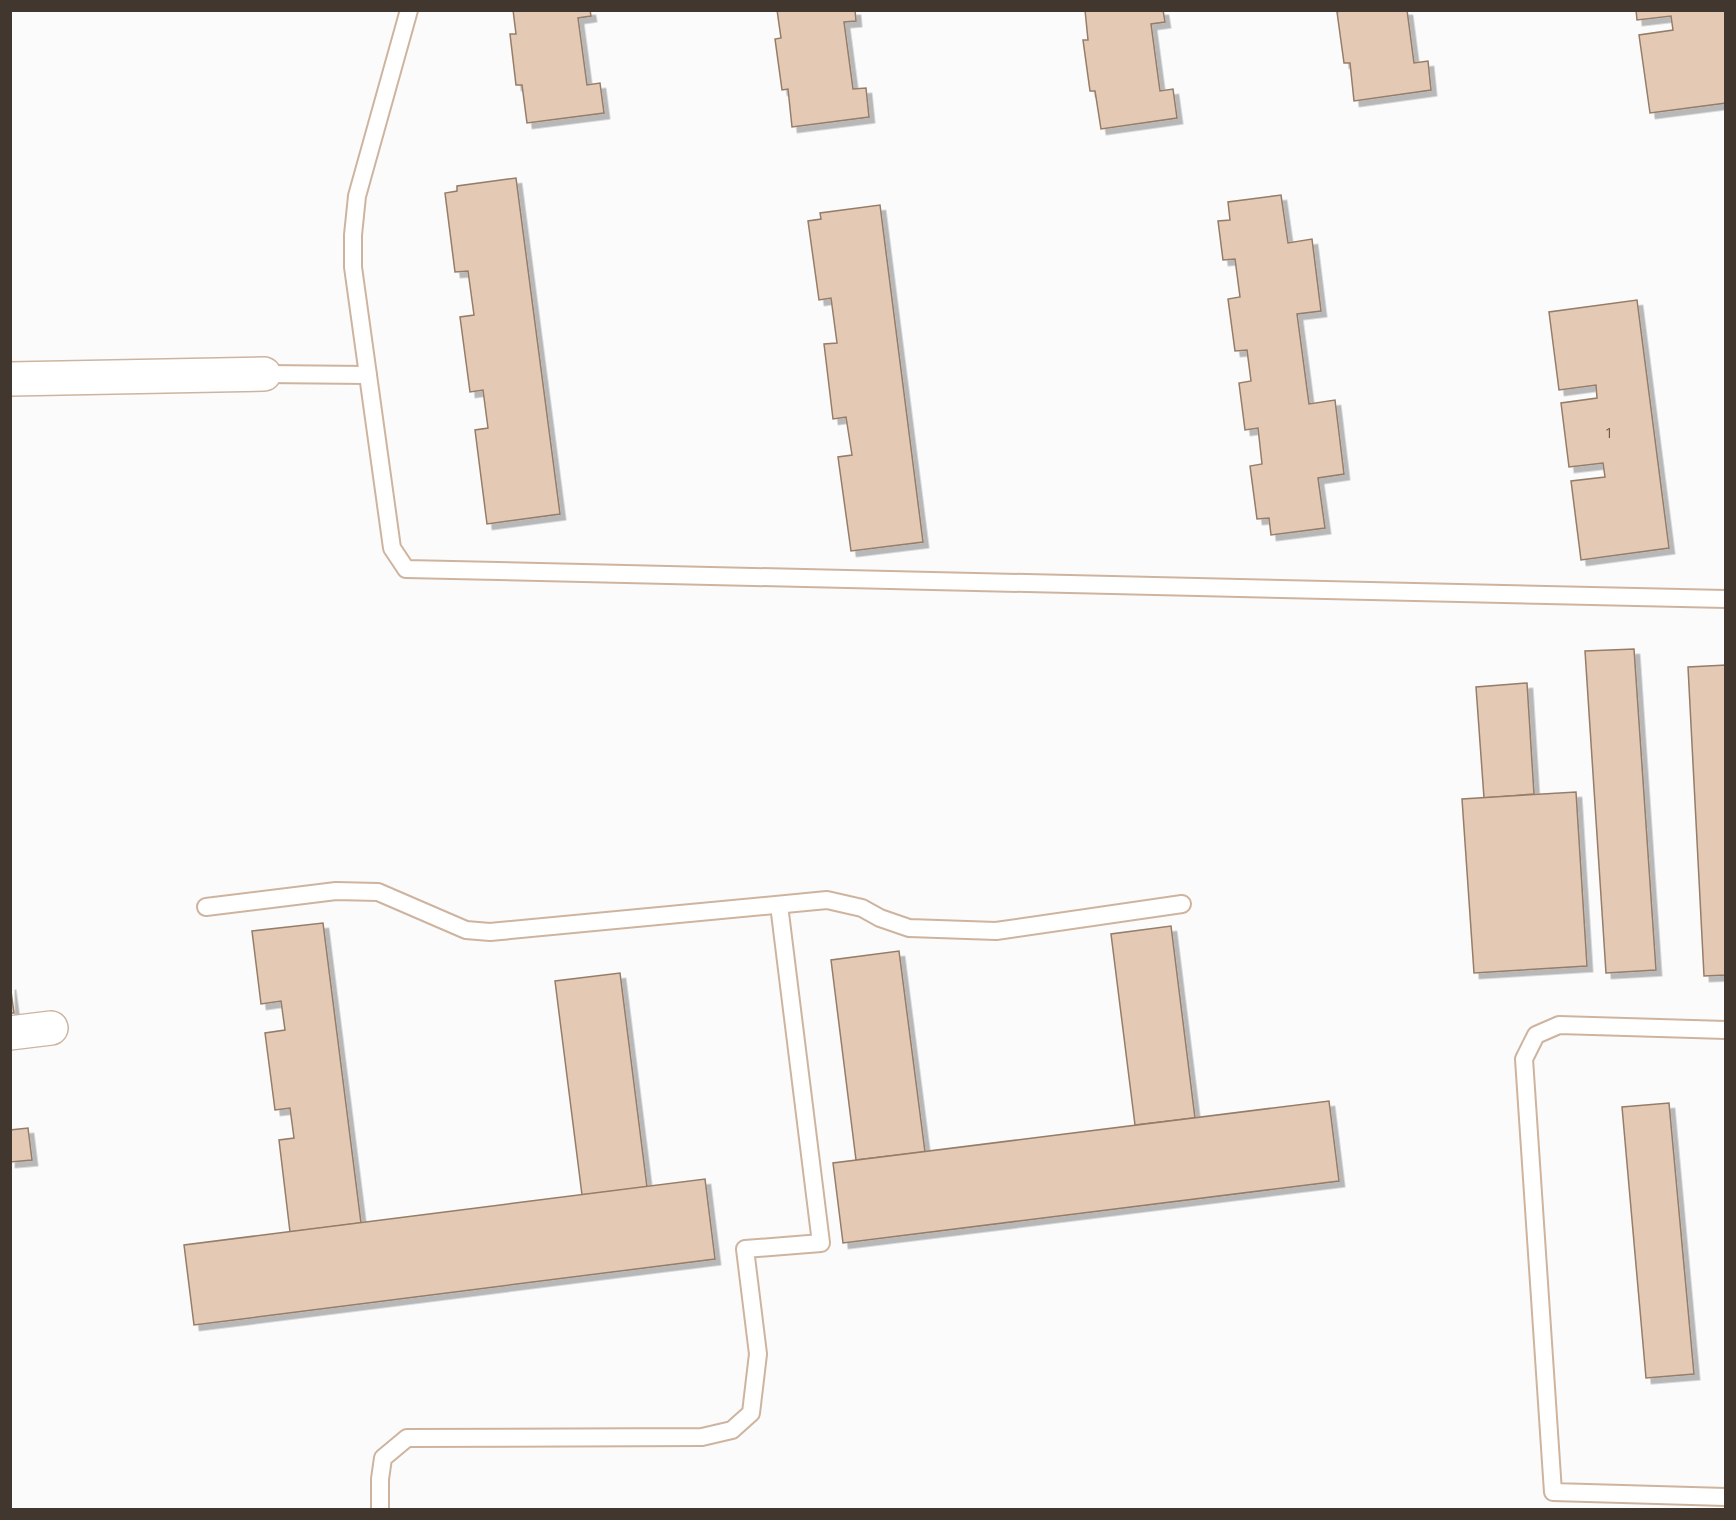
<svg xmlns="http://www.w3.org/2000/svg" width="1736" height="1520" font-family="'Open Sans',sans-serif">
<style>
.building{fill:#e4c9b4;stroke:#957d69;stroke-width:1.5;filter:url(#shadow)}
.lines{fill:none;stroke-linecap:round;stroke-linejoin:round}
.service-casing{stroke:#ceb49f;stroke-width:20}
.minor-casing{stroke:#ceb49f;stroke-width:36}
.service{stroke:#fff;stroke-width:16}
.minor{stroke:#fff;stroke-width:33}
.labels{text-anchor:middle;stroke-width:4.5;stroke-linejoin:round;paint-order:stroke}
.number-label{font-size:15px;fill:#6a5c50}
</style>
<defs>
<filter id="shadow"><feDropShadow dx="5.5" dy="5.5" stdDeviation="0" flood-color="#0004"/></filter>
</defs>
<rect width="100%" height="100%" fill="#fbfbfb"/>
<g class="building">
<path d="M513,10H590L591,16L578,18L587,85L600,83L604,113L527,123L522,85H516L510,34H516Z"/>
<path d="M777,10H855L856,21L844,22L853,89L866,88L869,117L792,127L788,89L782,90L775,39L781,38Z"/>
<path d="M1085,10H1163L1165,22L1151,24L1160,91L1173,89L1177,118L1101,129L1095,91H1090L1083,40H1088Z"/>
<path d="M1343,10H1407L1414,63L1428,61L1431,90L1354,101L1350,63H1344L1337,12Z"/>
<path d="M1636,10H1726V103L1650,113L1639,35L1673,30L1671,16L1637,20Z"/>
<path d="M516,178L560,514L487,524L475,430L488,428L483,390L470,392L460,317L474,315L468,271L455,272L445,193L457,191V186Z"/>
<path d="M1281,195L1288,243L1312,239L1321,311L1297,314L1309,404L1335,400L1344,474L1318,478L1325,528L1271,535L1269,518L1257,519L1250,466L1262,464L1258,428L1245,430L1239,383L1251,381L1247,350L1235,351L1228,299L1240,297L1235,259L1223,260L1218,221L1230,220L1228,202Z"/>
<path d="M880,205L923,542L851,551L838,457L852,455L846,417L833,419L824,344L837,343L831,298L819,300L808,221L821,219L820,213Z"/>
<path d="M1637,300L1669,548L1581,560L1571,481L1605,477L1603,463L1569,467L1561,403L1597,398L1596,385L1559,390L1549,312Z"/>
<path d="M1634,649L1656,970L1606,973L1585,651Z"/>
<path d="M1726,665V975L1704,976L1688,667Z"/>
<path d="M1527,683L1534,794L1484,798L1476,687Z"/>
<path d="M1576,792L1587,966L1474,973L1462,799Z"/>
<path d="M323,923L361,1223L290,1232L279,1140L294,1138L290,1108L275,1110L265,1033L285,1030L281,1001L261,1004L252,931Z"/>
<path d="M1171,926L1195,1118L1135,1125L1111,934Z"/>
<path d="M899,951L925,1152L856,1160L831,960Z"/>
<path d="M620,973L647,1187L582,1195L555,981Z"/>
<path d="M10,984L14,1013H10Z"/>
<path d="M1329,1101L1339,1181L843,1243L833,1163Z"/>
<path d="M1669,1103L1694,1374L1646,1378L1622,1107Z"/>
<path d="M28,1128L32,1160L10,1162V1130Z"/>
<path d="M705,1179L715,1259L194,1325L184,1245Z"/>
</g>
<g class="lines">
<g class="service-casing">
<g id="service">
<path d="M409,10L357,196L353,235V267L392,548L406,569L1726,599"/>
<path d="M264,374L368,375"/>
<path d="M206,907L336,891L378,892L466,930L490,932L827,900L862,908L880,918L909,928L996,931L1182,904"/>
<path d="M1726,1030L1559,1025L1536,1035L1524,1059L1553,1492L1726,1497"/>
<path d="M380,1510V1479L383,1458L407,1438L702,1437L732,1430L751,1413L758,1354L745,1249L821,1243L779,905"/>
</g>
</g>
<g class="minor-casing">
<g id="minor">
<path d="M10,379L264,374"/>
<path d="M10,1033L51,1028"/>
</g>
</g>
<use href="#service" class="service"/>
<use href="#minor" class="minor"/>
</g>
<g class="labels">
<g class="number-label">
<text x="1609" y="438">1</text>
</g>
</g>
<rect width="1736" height="1520" fill="none" stroke="#42372f" stroke-width="24"/>
</svg>
